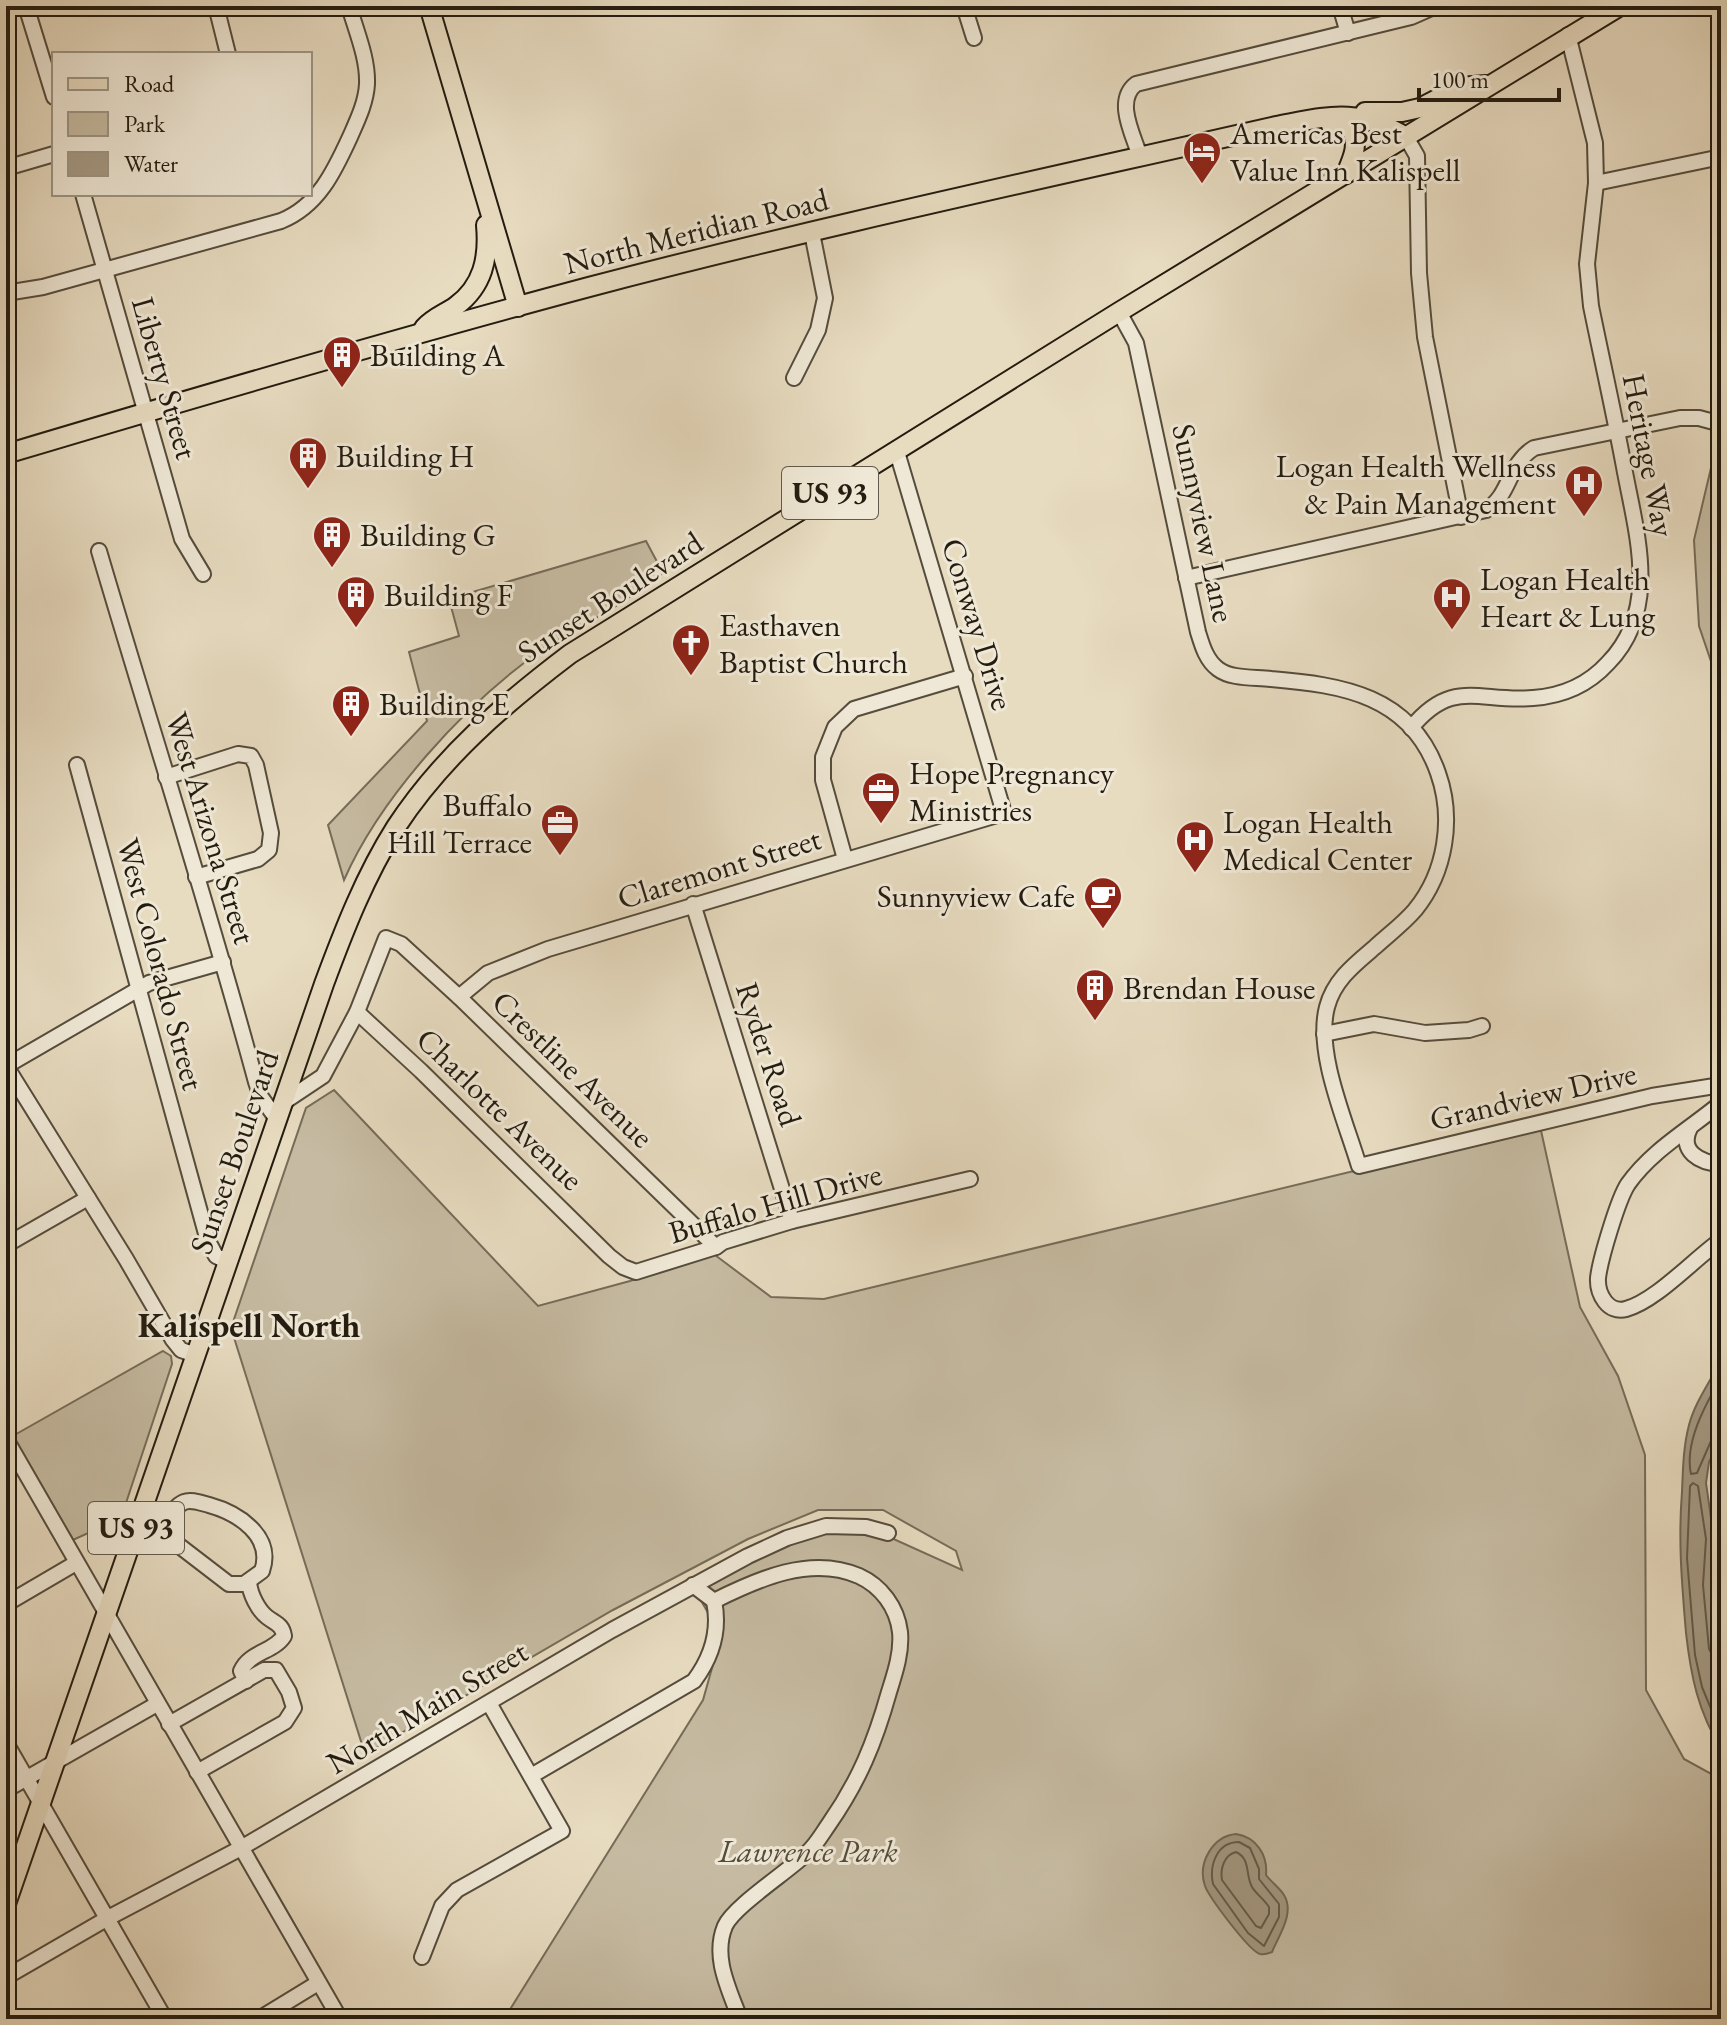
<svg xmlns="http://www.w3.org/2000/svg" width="1727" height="2025" font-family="'EB Garamond',serif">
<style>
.green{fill:#c6bba2;stroke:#756c59;stroke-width:2}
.water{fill:#a59a84;stroke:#716856;stroke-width:2}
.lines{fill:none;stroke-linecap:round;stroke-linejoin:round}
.shore{stroke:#645b4a;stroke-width:2}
.minor-casing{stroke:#554c3c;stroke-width:18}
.major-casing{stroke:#241c10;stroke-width:22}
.minor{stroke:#efe8d6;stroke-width:14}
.major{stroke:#e7dbc0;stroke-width:18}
.labels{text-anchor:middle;stroke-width:6;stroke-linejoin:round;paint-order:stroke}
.shield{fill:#efe8d6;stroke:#61594b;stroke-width:2}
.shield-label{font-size:30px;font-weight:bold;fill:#241c10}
.poi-label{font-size:32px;fill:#241c10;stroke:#efe8d6;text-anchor:start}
.street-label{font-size:32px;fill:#241c10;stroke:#efe8d6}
.park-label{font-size:32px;font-style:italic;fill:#554c3c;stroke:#efe8d6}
.neighbourhood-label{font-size:34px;font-weight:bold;fill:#241c10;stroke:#efe8d6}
</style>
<rect width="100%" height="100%" fill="#e7dbc0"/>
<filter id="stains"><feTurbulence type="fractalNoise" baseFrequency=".0025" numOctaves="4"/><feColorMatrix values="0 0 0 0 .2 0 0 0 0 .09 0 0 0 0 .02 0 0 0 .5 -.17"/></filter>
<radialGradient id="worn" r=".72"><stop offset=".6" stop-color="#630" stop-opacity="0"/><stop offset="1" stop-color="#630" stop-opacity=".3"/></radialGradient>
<g class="green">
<path d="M1719,434L1721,681L1718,682L1699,626L1694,540Z"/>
<path d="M646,541L663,573C646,585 630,597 613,608C588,623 562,636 539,652C465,704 380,798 344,880L328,825L427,721L409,652L459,636L449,599Z"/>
<path d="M334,1090L538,1306L630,1281L711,1252L771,1297L824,1299L1540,1126L1580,1307L1618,1376L1645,1455L1646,1690L1684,1759L1713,1775L1721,1773V2019H504L703,1700L721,1636L694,1588L815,1533L853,1531L887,1536L962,1570L956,1551L883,1510H818L748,1539L613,1610L365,1754L231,1328L306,1108Z"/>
<path d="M163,1351L171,1356L172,1364L121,1518L73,1540L11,1437Z"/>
<path d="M1721,1452V1622L1714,1489Z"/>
</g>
<g class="water">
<path d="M1721,1360V1437L1709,1462L1706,1483L1714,1539L1711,1584L1721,1686V1749C1698,1711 1691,1677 1686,1633C1682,1585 1678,1541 1682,1492C1683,1470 1683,1448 1689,1425C1695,1402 1710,1382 1721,1360Z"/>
<path d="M1236,1834C1256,1837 1268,1855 1266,1875C1271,1882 1279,1887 1284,1895C1295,1913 1279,1935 1272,1952C1267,1954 1265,1955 1260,1954C1249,1951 1209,1897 1205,1886C1197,1863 1213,1836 1236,1834Z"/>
</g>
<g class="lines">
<g class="shore">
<path d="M1721,1377C1706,1404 1684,1442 1691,1474L1697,1473L1711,1441L1721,1437"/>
<path d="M1721,1657L1713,1656L1709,1649L1703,1585L1706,1539L1698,1486L1693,1483L1690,1486L1687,1558L1695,1655L1702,1687L1721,1733"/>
<path d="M1239,1842L1250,1848L1259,1869V1879L1279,1904V1917L1264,1946L1248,1933L1213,1884C1209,1865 1217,1842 1239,1842Z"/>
<path d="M1236,1852C1251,1859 1245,1874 1252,1887C1256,1894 1264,1899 1269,1907V1914L1261,1928L1256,1926L1222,1880C1220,1869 1224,1855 1236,1852Z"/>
</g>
<g class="minor-casing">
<g id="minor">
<path d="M26,6L54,97"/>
<path d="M216,6L228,54"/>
<path d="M964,6L974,38"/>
<path d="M1340,6L1348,33"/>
<path d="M1406,137L1417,156L1419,273L1425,337L1461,517"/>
<path d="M1140,157C1134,136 1114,101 1136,84L1411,17L1436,6"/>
<path d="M6,168L54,154"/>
<path d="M1596,183L1721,157"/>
<path d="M83,194L182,539L203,574"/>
<path d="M6,293L43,287L281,221C318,206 334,172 350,137C357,121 366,103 367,84C368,58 356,31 349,6"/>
<path d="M1119,312L1136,343L1198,632C1202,645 1206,660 1218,669C1231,679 1254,677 1271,679C1342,685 1411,695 1438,773C1454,818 1446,872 1415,910C1403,924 1388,935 1375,947C1355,964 1334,980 1327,1007C1315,1052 1346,1122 1359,1166L1652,1096L1721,1085"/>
<path d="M794,378L818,330L825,298L812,233"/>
<path d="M99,551C151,728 208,904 256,1082L261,1097L276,1118"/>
<path d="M1186,578L1486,510C1511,495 1507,465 1534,448L1680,418H1699L1721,424"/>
<path d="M1411,728C1453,677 1479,703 1533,698C1562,696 1588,685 1608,663C1661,609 1636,533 1624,467C1614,413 1602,360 1591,306L1587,264L1596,183L1595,143L1568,35"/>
<path d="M77,765L208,1241L216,1256L228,1262"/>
<path d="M166,777L238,754L251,756L256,765L271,833L269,850L258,859L196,877"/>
<path d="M845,859L823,780V757L835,727L854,709L965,676"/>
<path d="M693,904L792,1221"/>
<path d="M459,997L488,973L548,949L1004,813L897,452"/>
<path d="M357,1012L421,1071L609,1256L623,1267L636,1272L716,1247L723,1242L792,1221L970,1179"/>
<path d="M1324,1034L1374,1024L1425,1033L1469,1030L1482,1026"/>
<path d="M6,1066L126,1259L173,1340L181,1350L196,1355"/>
<path d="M6,1066L149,983L223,962"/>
<path d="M1721,1103C1690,1129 1652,1150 1628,1184C1618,1199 1600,1260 1598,1278C1597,1294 1608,1314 1626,1309C1656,1301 1694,1259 1721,1240"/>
<path d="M281,1104L323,1076L357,1012L386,938L401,944L459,997L716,1247"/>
<path d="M1690,1128C1678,1151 1700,1163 1721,1164"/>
<path d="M6,1245L88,1198"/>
<path d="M6,1439L340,2019"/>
<path d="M142,1512L169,1522L173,1541L229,1584H244L262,1571C274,1536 238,1513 209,1505C201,1503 191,1499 184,1502C175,1506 171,1514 169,1522"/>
<path d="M714,1601C758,1579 811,1555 859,1576C881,1586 897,1607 900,1632C902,1652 895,1673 889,1692C875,1742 859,1781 829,1824C822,1834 816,1845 807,1853C789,1871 734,1906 725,1926C712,1957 729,1989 740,2019"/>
<path d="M6,1604L76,1563"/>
<path d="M246,1681L241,1671C249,1652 274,1652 284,1636C282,1624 276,1624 267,1617C258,1610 250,1594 249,1582"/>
<path d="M169,1724L264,1670H276L289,1692L294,1708L285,1722L197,1772"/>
<path d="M6,1743L165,2019"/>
<path d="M531,1776L694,1681C712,1657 720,1630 714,1601L693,1585"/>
<path d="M6,1790L157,1704"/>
<path d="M422,1957L442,1906L457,1890L562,1831L489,1703"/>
<path d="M6,1977L108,1918L241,1848L612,1630L748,1556L787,1538L826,1526L866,1527L888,1533"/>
<path d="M259,2019L318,1983"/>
</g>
</g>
<g class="major-casing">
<g id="major">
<path d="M429,6L518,307"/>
<path d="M1365,112H1402L1420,108L1460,87L1486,85"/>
<path d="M1331,125L1350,127C1360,144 1353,157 1346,174"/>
<path d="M424,328C434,317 445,314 456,306C483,286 489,258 486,225"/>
<path d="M6,454C200,396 394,339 589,287C817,227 1047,178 1276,126C1330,116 1356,107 1406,137"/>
<path d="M6,1904L324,984C344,930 365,876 396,827C442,757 504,704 570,654L1119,312L1620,6"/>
</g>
</g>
<use href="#minor" class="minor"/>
<use href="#major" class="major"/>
</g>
<defs>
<g id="hotel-pin" transform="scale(2)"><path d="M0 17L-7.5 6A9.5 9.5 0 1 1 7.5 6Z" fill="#8f2418" stroke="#efe8d6"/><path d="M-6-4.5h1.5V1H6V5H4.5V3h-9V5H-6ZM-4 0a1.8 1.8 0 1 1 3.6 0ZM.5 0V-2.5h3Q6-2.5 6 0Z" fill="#fff"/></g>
<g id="building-pin" transform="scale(2)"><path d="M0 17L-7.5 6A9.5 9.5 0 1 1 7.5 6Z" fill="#8f2418" stroke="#efe8d6"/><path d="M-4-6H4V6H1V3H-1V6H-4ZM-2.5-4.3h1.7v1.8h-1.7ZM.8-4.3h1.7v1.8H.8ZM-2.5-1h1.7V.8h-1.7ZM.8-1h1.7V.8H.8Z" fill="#fff"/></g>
<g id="hospital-pin" transform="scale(2)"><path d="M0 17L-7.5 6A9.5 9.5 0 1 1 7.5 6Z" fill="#8f2418" stroke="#efe8d6"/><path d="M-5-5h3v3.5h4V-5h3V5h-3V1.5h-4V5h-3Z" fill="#fff"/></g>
<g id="church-pin" transform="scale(2)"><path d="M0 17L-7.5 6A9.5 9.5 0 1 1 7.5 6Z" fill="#8f2418" stroke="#efe8d6"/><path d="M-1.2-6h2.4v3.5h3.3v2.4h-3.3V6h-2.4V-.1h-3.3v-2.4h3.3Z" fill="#fff"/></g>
<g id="office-pin" transform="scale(2)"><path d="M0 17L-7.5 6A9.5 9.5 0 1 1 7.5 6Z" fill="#8f2418" stroke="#efe8d6"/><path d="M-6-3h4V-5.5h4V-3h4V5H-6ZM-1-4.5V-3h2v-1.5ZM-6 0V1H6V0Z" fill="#fff"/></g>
<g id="cafe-pin" transform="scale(2)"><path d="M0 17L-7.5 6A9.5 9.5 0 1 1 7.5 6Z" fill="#8f2418" stroke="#efe8d6"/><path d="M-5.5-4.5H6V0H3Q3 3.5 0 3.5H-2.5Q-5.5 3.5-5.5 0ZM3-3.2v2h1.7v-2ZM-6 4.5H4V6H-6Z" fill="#fff"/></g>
</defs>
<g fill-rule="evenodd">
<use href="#hotel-pin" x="1202" y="151"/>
<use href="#building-pin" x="342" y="355"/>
<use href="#building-pin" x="308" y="456"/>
<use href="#hospital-pin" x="1584" y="484"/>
<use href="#building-pin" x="332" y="535"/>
<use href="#building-pin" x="356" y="595"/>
<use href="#hospital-pin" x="1452" y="597"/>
<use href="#church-pin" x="691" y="643"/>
<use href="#building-pin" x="351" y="704"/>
<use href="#office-pin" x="881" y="791"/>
<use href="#office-pin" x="560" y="823"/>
<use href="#hospital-pin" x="1195" y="840"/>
<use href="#cafe-pin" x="1103" y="896"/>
<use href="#building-pin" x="1095" y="988"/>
</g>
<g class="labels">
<g class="shield">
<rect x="782" y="467" width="96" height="52" rx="6"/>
<rect x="88" y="1502" width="96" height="52" rx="6"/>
</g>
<g class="shield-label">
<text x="830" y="503">US 93</text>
<text x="136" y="1538">US 93</text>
</g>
<g class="poi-label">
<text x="1230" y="144">Americas Best<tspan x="1230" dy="37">Value Inn Kalispell</tspan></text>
<text x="370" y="366">Building A</text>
<text x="336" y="467">Building H</text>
<text x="1556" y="477" text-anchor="end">Logan Health Wellness<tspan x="1556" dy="37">&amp; Pain Management</tspan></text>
<text x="360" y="546">Building G</text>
<text x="1480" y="590">Logan Health<tspan x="1480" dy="37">Heart &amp; Lung</tspan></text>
<text x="384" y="606">Building F</text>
<text x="719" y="636">Easthaven<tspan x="719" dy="37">Baptist Church</tspan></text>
<text x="379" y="715">Building E</text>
<text x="909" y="784">Hope Pregnancy<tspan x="909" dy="37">Ministries</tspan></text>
<text x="532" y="816" text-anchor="end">Buffalo<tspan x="532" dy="37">Hill Terrace</tspan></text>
<text x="1223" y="833">Logan Health<tspan x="1223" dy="37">Medical Center</tspan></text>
<text x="1075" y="907" text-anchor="end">Sunnyview Cafe</text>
<text x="1123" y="999">Brendan House</text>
</g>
<g class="street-label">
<text transform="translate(696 231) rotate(-14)" y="11">North Meridian Road</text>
<text transform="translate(165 378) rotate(74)" y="11">Liberty Street</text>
<text transform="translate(1649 455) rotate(79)" y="11">Heritage Way</text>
<text transform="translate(1204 523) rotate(78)" y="11">Sunnyview Lane</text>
<text transform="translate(610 597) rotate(-33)" y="11">Sunset Boulevard</text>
<text transform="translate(978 624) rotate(73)" y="11">Conway Drive</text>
<text transform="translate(211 828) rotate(73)" y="11">West Arizona Street</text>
<text transform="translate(719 868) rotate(-17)" y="11">Claremont Street</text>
<text transform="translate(161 964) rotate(75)" y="11">West Colorado Street</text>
<text transform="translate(769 1054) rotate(72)" y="11">Ryder Road</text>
<text transform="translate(573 1069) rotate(44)" y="11">Crestline Avenue</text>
<text transform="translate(1533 1096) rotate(-13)" y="11">Grandview Drive</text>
<text transform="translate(500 1109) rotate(44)" y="11">Charlotte Avenue</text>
<text transform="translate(234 1152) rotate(-71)" y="11">Sunset Boulevard</text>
<text transform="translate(775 1203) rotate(-16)" y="11">Buffalo Hill Drive</text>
<text transform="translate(427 1707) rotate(-31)" y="11">North Main Street</text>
</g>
<g class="park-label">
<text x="808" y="1862">Lawrence Park</text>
</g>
<g class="neighbourhood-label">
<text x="249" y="1337">Kalispell North</text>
</g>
</g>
<rect width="1727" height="2025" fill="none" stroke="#e7dbc0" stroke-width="32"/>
<rect x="8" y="8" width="1711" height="2009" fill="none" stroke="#241c10" stroke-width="4"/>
<rect x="16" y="16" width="1695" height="1993" fill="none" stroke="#241c10" stroke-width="2"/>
<rect x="52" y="52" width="260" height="144" fill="#efe8d6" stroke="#9e9687" stroke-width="2"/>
<rect x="68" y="78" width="40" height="12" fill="#e7dbc0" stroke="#9e9687" stroke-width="2"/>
<text x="124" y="92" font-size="24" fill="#241c10">Road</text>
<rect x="68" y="112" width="40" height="24" fill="#c6bba2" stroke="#9e9687" stroke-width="2"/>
<text x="124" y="132" font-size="24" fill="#241c10">Park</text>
<rect x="68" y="152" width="40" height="24" fill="#a59a84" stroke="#9e9687" stroke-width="2"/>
<text x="124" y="172" font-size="24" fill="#241c10">Water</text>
<path d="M1419 88v12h140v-12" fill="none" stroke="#241c10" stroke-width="4"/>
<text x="1431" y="88" font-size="24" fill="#241c10" stroke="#efe8d6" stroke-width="6" paint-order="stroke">100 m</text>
<rect width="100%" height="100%" filter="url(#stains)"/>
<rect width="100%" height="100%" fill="url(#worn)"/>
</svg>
